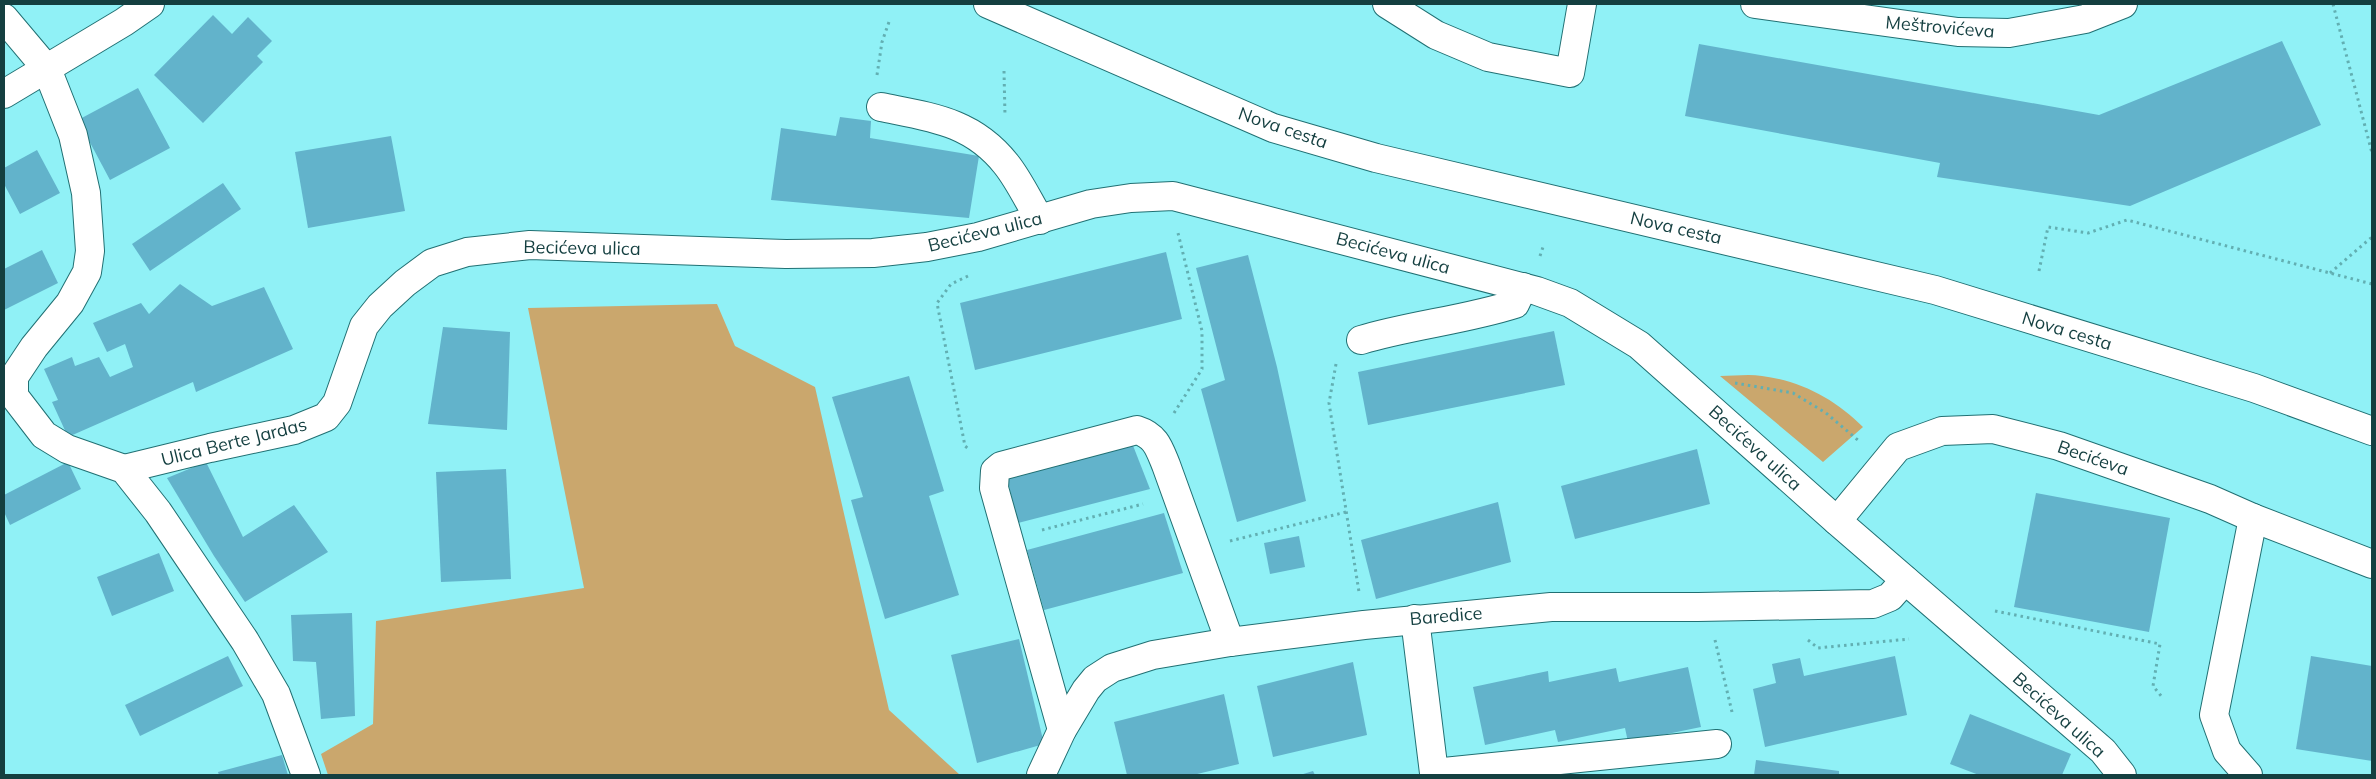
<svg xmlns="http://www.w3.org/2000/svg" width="2376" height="779" font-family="Mulish,sans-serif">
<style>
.green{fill:#caa76d}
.building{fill:#62b3cb}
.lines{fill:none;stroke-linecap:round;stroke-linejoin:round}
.minor-casing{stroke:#217073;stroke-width:30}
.path{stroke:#62afb2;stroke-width:3;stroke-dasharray:2.5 4;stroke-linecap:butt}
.minor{stroke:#fff;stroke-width:28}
.labels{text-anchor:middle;stroke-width:5;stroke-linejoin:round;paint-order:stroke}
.street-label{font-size:18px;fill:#143f40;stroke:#fff}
</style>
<rect width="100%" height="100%" fill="#90f1f6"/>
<g class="green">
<path d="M717,304L735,346L815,387L889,710L960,775H328L321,754L373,724L376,621L584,588L528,308Z"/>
<path d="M1720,376C1734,376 1749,374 1762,376C1802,381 1836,400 1863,427L1823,462Z"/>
</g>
<g class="building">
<path d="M213,15L232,34L248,17L272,41L257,56L263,62L203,123L154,75Z"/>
<path d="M2282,41L2321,125L2130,206L1937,177L1940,163L1685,116L1699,44L2099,115Z"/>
<path d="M138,88L170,148L110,180L78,120Z"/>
<path d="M840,117L871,121L870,138L979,156L969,218L771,200L781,128L836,136Z"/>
<path d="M391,136L405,211L308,228L295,152Z"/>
<path d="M37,150L60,193L20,214L4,184V168Z"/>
<path d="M223,183L241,209L150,271L132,244Z"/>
<path d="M42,250L58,283L4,310V269Z"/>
<path d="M1166,252L1182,319L975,370L960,303Z"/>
<path d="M1248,255L1277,367L1306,501L1237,522L1201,389L1225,380L1196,268Z"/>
<path d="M180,284L212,306L264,287L293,349L196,392L193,382L68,437L52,402L58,400L44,369L72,357L75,366L99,357L110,377L133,367L125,344L107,352L93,323L141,303L149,314Z"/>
<path d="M443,327L510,332L507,430L428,424Z"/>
<path d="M1554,331L1565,385L1368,425L1358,372Z"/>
<path d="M909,376L944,491L929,496L959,595L885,619L851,500L863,497L832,397Z"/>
<path d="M1132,443L1150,489L1018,523L1006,474Z"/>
<path d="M1697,449L1710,504L1575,539L1561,486Z"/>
<path d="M68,462L81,489L10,525L4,512V495Z"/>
<path d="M206,462L243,537L294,505L328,552L245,602L214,556L167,478Z"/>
<path d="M506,469L511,579L441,582L436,472Z"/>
<path d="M2036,493L2170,518L2149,632L2014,607Z"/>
<path d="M1498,502L1511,562L1376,599L1361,540Z"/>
<path d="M1164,513L1183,573L1044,610L1027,550Z"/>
<path d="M1299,536L1305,567L1270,574L1264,543Z"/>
<path d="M159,553L174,591L112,616L97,577Z"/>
<path d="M352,613L355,716L321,719L316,662L293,661L291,615Z"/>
<path d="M1019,639L1044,744L977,763L951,655Z"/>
<path d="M228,656L243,686L140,736L125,705Z"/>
<path d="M1895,656L1907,715L1765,747L1753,689L1776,683L1772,664L1800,658L1804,676Z"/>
<path d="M2311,656L2372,666V761L2296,749Z"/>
<path d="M1353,662L1367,735L1273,757L1257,686Z"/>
<path d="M1688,667L1701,727L1628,742L1625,728L1558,742L1555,730L1485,745L1473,687L1548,671L1549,682L1616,668L1619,682Z"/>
<path d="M1224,694L1239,764L1193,775H1127L1114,722Z"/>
<path d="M1970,714L2071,754L2062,775H1979L1950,764Z"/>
<path d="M282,755L288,775H219L218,772Z"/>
<path d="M1756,760L1839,771V775H1754Z"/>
<path d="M1313,771L1315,775H1300Z"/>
</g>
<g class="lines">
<g class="minor-casing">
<g id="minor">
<path d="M988,4L1273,128L1376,158L1935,290L2254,388L2372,431"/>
<path d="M1387,4L1436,35L1488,57L1570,73L1582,4"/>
<path d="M1755,4L1958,32L2009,33L2085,19L2123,4"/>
<path d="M4,18L47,69L73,135L86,193L90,251L87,272L70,303L34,347L14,377V396L44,435L67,449L124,469L158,512L245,641L276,694L306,775"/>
<path d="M4,94L124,22L150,4"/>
<path d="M881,107C930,117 972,121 1006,164C1019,180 1029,202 1040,220"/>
<path d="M1361,340C1411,325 1465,320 1515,304L1523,287"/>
<path d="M124,469L210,448L294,430L326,417L337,403L364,326L380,306L405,283L432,263L467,252L530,245L786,254L873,253L927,247L978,237L1091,204L1131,198L1173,196L1537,291L1570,303L1639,345L1837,521L2103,751L2122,775"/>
<path d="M1837,521L1898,447L1942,431L1993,429L2059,446L2210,499L2253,518L2372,564"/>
<path d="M1415,619L1434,773L1717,744"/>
<path d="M1062,730L994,488L995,471L1001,466L1137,430C1156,436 1159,448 1166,465L1230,642"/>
<path d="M1041,775L1062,730L1086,690L1095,679L1112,668L1153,655L1230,642L1364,625L1551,607H1698L1873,604L1890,597L1905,580"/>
<path d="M2248,775L2227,751L2214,715L2253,518"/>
</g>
</g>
<g class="path">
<path d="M2333,4L2372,153"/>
<path d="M1004,71L1005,116"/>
<path d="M877,75L882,42L890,19"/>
<path d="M1540,256L1543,247"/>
<path d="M2039,271L2048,227L2088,233L2127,220L2372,284"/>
<path d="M2330,273L2372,237"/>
<path d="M968,276L951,284L937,303L965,446L970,450"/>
<path d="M1336,364L1329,403L1359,592"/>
<path d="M1735,383L1793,393L1826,413L1859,441"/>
<path d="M1174,413L1202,369V331L1178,233"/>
<path d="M1042,530L1143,504"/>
<path d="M1230,541L1346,512"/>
<path d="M1995,611L2160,644L2153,686L2162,697"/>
<path d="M1715,640L1732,712"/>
<path d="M1808,640L1818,648L1909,639"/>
</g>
<use href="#minor" class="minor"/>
</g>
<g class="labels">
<g class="street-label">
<text transform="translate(1940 27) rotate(5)" y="6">Meštrovićeva</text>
<text transform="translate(1283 128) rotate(19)" y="6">Nova cesta</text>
<text transform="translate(1676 228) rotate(13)" y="6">Nova cesta</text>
<text transform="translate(985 232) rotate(-14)" y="6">Becićeva ulica</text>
<text transform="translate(582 248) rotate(1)" y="6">Becićeva ulica</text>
<text transform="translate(1393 253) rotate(15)" y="6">Becićeva ulica</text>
<text transform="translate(2067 331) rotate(17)" y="6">Nova cesta</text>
<text transform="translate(234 442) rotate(-14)" y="6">Ulica Berte Jardas</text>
<text transform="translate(1755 448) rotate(42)" y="6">Becićeva ulica</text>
<text transform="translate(2093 458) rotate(19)" y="6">Becićeva</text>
<text transform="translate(1446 616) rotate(-5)" y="6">Baredice</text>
<text transform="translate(2059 715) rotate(42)" y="6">Becićeva ulica</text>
</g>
</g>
<rect width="2376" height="779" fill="none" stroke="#143f40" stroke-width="10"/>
</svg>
